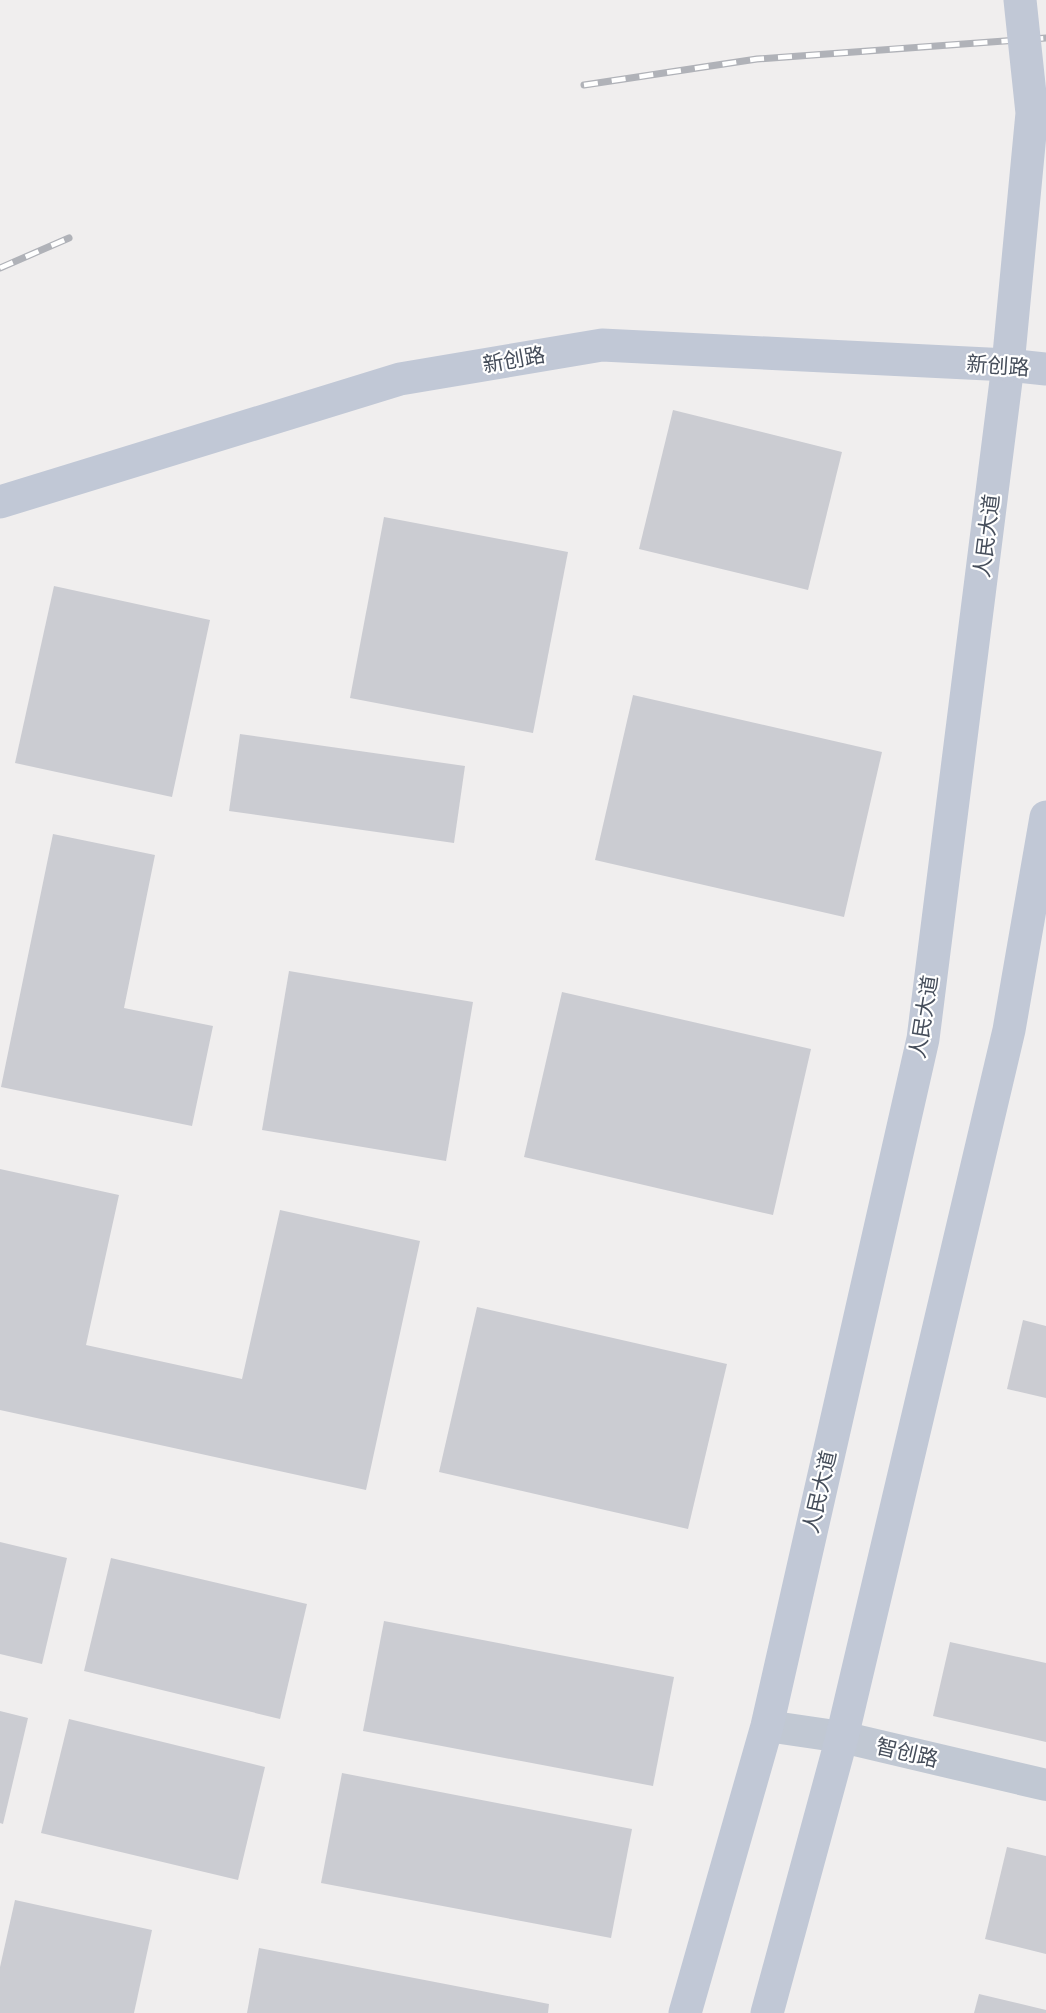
<svg xmlns="http://www.w3.org/2000/svg" width="1046" height="2013" font-family="'PT Sans','Noto Sans SC',sans-serif">
<style>
.building{fill:#cbccd2}
.lines{fill:none;stroke-linecap:round;stroke-linejoin:round}
.street{stroke:#c1c8d3;stroke-width:32}
.secondary{stroke:#c1c8d6;stroke-width:33}
.rail-casing{stroke:#b0b2b8;stroke-width:7}
.rail{stroke:#fff;stroke-width:4.5;stroke-dasharray:14;stroke-linecap:butt}
.secondary-bridge{stroke:#c1c8d6;stroke-width:33}
.labels{text-anchor:middle;stroke-width:4.5;stroke-linejoin:round;paint-order:stroke}
.street-label{font-size:21px;fill:#464e5b;stroke:#fff}
</style>
<rect width="100%" height="100%" fill="#f0eeee"/>
<g class="building">
<path d="M673,410L842,452L808,590L639,549Z"/>
<path d="M384,517L568,552L533,733L350,698Z"/>
<path d="M54,586L210,620L172,797L15,763Z"/>
<path d="M633,695L882,752L844,917L595,860Z"/>
<path d="M240,734L465,766L454,843L229,811Z"/>
<path d="M53,834L155,855L124,1008L213,1026L192,1126L1,1087Z"/>
<path d="M289,971L473,1002L446,1161L262,1130Z"/>
<path d="M562,992L811,1049L773,1215L524,1157Z"/>
<path d="M0,1169L119,1195L86,1345L242,1379L280,1210L420,1241L366,1490L0,1410Z"/>
<path d="M477,1307L727,1364L688,1529L439,1472Z"/>
<path d="M1023,1320L1046,1326V1398L1007,1389Z"/>
<path d="M0,1542L67,1558L42,1664L0,1654Z"/>
<path d="M111,1558L307,1604L280,1719L84,1671Z"/>
<path d="M384,1621L674,1677L653,1786L363,1731Z"/>
<path d="M950,1642L1046,1663V1742L933,1716Z"/>
<path d="M0,1711L28,1718L3,1824L0,1823Z"/>
<path d="M69,1719L265,1767L238,1880L41,1833Z"/>
<path d="M342,1773L632,1829L611,1938L321,1883Z"/>
<path d="M1007,1847L1046,1856V1954L985,1939Z"/>
<path d="M15,1900L152,1930L134,2013H0V1967Z"/>
<path d="M259,1948L549,2004L548,2013H247Z"/>
<path d="M979,1994L1046,2010V2013H974Z"/>
</g>
<g class="lines">
<path class="street" d="M767,1726L842,1737L1046,1785"/>
<g class="secondary">
<path d="M0,502L400,379L602,345L1008,365L1046,369"/>
<path d="M685,2013L767,1726L923,1039L1008,365"/>
<path d="M767,2013L842,1737L1009,1030L1046,817"/>
</g>
<g class="rail-casing">
<g id="rail">
<path d="M584,85L757,59L1046,38"/>
<path d="M0,268L69,238"/>
</g>
</g>
<use href="#rail" class="rail"/>
<path class="secondary-bridge" d="M1008,365L1032,113L1020,0"/>
</g>
<g class="labels">
<g class="street-label">
<text transform="translate(514 360) rotate(-10)" y="7">新创路</text>
<text transform="translate(998 366) rotate(4)" y="7">新创路</text>
<text transform="translate(987 536) rotate(-83)" y="7">人民大道</text>
<text transform="translate(924 1017) rotate(-81)" y="7">人民大道</text>
<text transform="translate(820 1492) rotate(-77)" y="7">人民大道</text>
<text transform="translate(907 1753) rotate(13)" y="7">智创路</text>
</g>
</g>
</svg>
